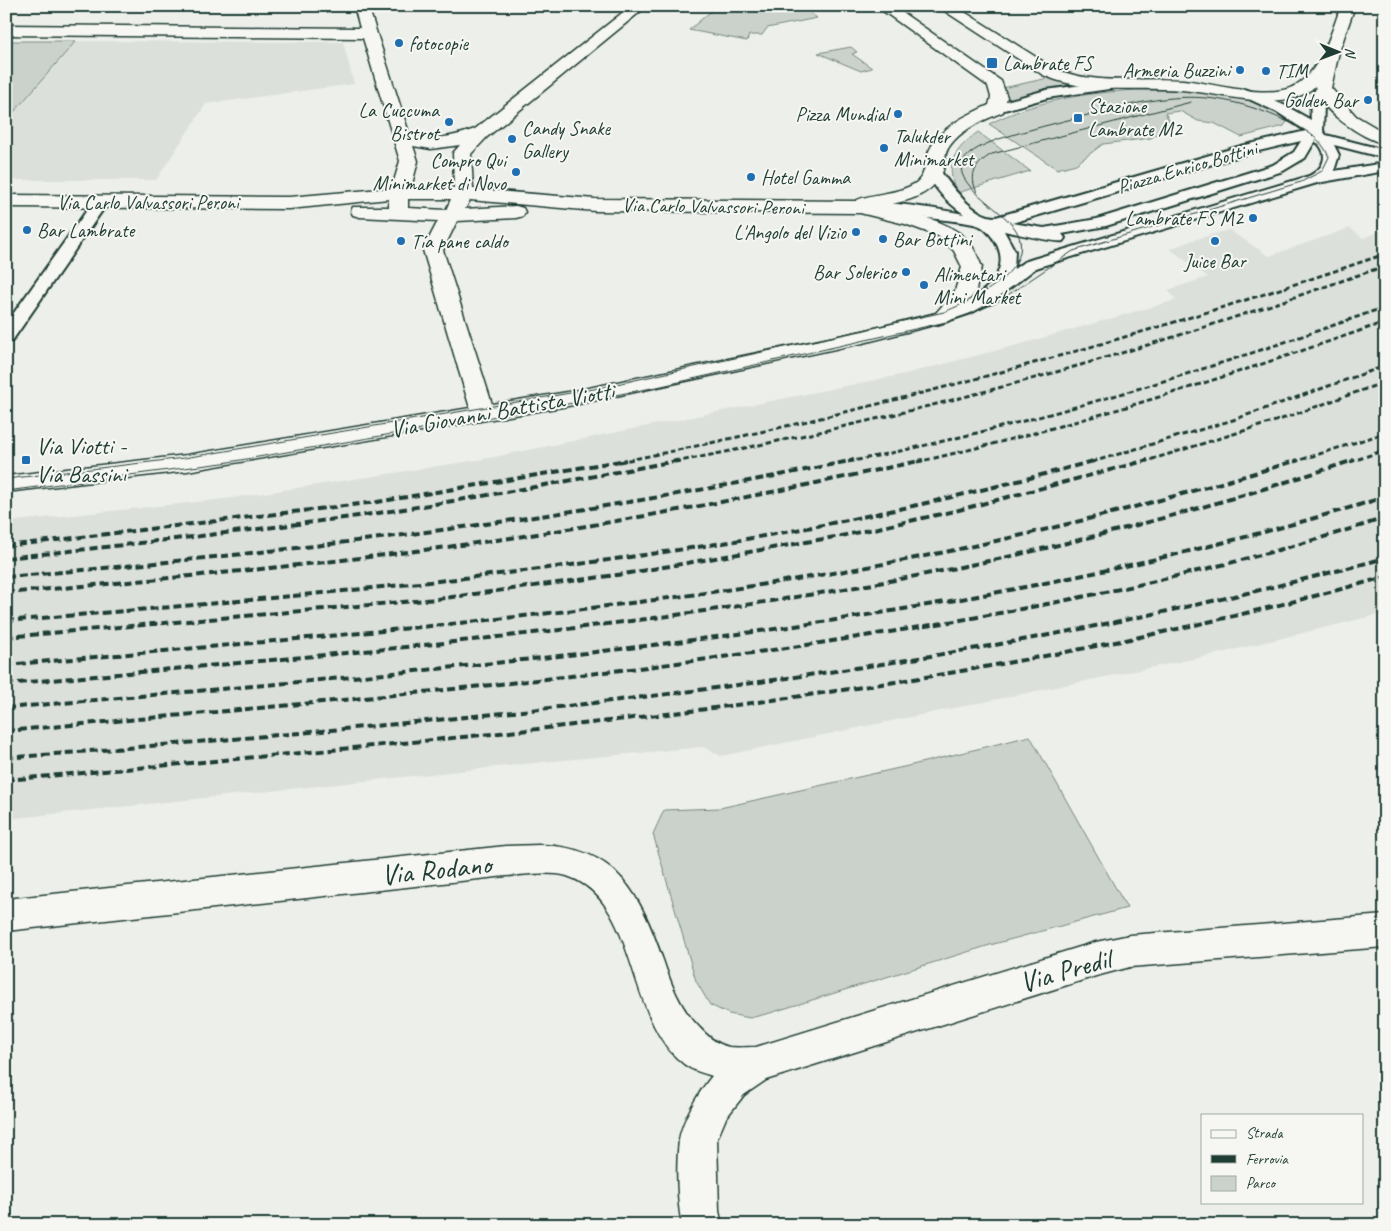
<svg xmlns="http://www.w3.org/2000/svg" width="1391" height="1231" font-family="Caveat,sans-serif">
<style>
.built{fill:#dce0db}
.green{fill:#cbd2cc;stroke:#758880}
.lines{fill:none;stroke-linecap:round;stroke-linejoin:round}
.lane-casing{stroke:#1f3d34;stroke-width:4}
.street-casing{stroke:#1f3d34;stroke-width:3}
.lane{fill:#f6f6f2;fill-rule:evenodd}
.street{fill:#f6f6f2;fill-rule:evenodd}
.tram{stroke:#1f3d34;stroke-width:1}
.rail-far1{stroke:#1f3d34;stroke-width:3;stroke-dasharray:5.5 3;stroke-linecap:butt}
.rail{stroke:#1f3d34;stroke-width:4;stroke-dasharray:8 4;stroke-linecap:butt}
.poi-dot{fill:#1f6fb2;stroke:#f6f6f2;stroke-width:2}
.labels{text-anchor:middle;stroke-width:4;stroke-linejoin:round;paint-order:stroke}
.far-poi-label{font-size:20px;fill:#1f3d34;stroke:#f6f6f2;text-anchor:start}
.far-street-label{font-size:20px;fill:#1f3d34;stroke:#f6f6f2}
.street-label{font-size:24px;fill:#1f3d34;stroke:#f6f6f2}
.poi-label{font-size:24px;fill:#1f3d34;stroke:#f6f6f2;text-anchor:start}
.near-street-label{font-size:29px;fill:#1f3d34;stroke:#f6f6f2}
</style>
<rect width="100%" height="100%" fill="#edefea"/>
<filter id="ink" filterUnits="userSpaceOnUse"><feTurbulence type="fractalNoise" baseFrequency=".02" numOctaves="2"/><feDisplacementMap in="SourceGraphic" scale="10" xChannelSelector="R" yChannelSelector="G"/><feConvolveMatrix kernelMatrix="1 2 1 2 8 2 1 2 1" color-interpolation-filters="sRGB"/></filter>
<g filter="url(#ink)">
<g class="built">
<path d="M76,41L343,42L354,84L206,104L156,180H6V121Z"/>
<path d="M1350,228L1363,238L1385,229V613L1217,654L721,756L703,747L554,761L6,819V522L225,499L484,459L905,374L1021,344L1176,300L1168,290L1208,277L1170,249L1193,240L1229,230L1269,256Z"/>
</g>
<g class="green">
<path d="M717,6H801L817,18L767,28L762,35H749L747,41L689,30Z"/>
<path d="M6,41H76L6,121Z"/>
<path d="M851,47L857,52L852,54L872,68L861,71L818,53Z"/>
<path d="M1048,78L1077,87L1007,101V97L1003,88Z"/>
<path d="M1136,90C1180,90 1255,88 1287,122L1284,126L1241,137L1214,123L1198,121L1180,111L1165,113L1169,120L1165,129L1151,138L1103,144L1076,164L1057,169L989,124C1036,100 1085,93 1136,90Z"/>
<path d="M978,132L1030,171L957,193C944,164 954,150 978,132Z"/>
<path d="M1030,736L1127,908L990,945L770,1013L750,1018L729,1014L710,1005L696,981L653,834L664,810L720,808L908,766Z"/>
</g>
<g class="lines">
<g class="lane-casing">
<g id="lane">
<path d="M1111,81L1118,85L1116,88L1047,98L997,112L990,108L992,105L1046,90Z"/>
<path d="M1323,84L1330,88L1324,105L1323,131L1326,135L1385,150V158L1334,145L1339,155L1334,171L1385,163V171L1317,183L1045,265L1036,268L993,301L971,313L938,324L932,323L929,319L932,315C960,307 1013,285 998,247C995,240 988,230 980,226C961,218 858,215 852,207C860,195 947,211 964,214C948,203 935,190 927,172L934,168L939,169C951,186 973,217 996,217L1241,146L1306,131L1277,112L1236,93L1243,89L1248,90L1286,106L1311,120C1310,109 1310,87 1323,84ZM1301,141L1294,152L1273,165L1097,219L1044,228L1012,223L1250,153ZM1315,141C1330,153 1325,168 1309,176L1033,259L1024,262L1014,269L1015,251L1004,231C1015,233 1055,243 1063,241L1065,238L1062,234L1106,226L1283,171L1305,158Z"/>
<path d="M100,197L108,202L12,341L6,342V324L95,199Z"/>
</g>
</g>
<g class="street-casing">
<g id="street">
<path d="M354,6H368L409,133C431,142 453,137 475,129L631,6H647L487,137L471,154L473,189L595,199L856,201C864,194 900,195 917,182C927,173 924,162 929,151C940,127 967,115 989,105L991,97L988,86L876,6H893L1001,81L1007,97L1003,112C984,120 961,129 949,147C943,155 946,165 942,173C931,197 904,202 880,206C910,214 953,219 972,246C976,252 979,260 982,267L975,293L950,321L863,343L574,405L187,471L6,492V476L187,455L470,408L423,250L438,221L360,217L353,215L351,211L353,207H389V199L289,209L6,207V195L289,197L392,188L400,161L363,38L6,35V25L360,28ZM460,145L453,153L454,188H411L418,161L413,146L431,149ZM408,199H451L446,210L408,208ZM470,200L595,211L860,213L905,224L938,236L954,251L962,267L955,291L936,313L863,331L574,391L492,404L443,250L457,221L516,218L523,216L525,212L523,208L516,206L465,209Z"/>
<path d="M937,6H955L1055,69C1097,86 1139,77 1183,80C1212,83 1271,101 1296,85C1322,69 1331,33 1341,6H1355L1339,52L1331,88L1356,116L1385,133V144C1363,139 1318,110 1315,86C1306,95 1294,99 1281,100C1248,103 1215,93 1182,90C1134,86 1089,95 1043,75Z"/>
<path d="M540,845C618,847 640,895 663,960C671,984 680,1008 698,1026C707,1036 716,1044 729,1047C738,1048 748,1047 756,1047L1096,942L1130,935L1385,915V947L1130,967L1096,976L766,1080L744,1095L726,1118L717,1139L719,1211L722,1225H682C677,1201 676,1165 679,1141C681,1122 700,1090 712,1076C703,1073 691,1070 684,1064C625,1020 640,900 567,876C548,871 525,875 506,876L6,931V899L506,846Z"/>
</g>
</g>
<use href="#lane" class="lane"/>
<use href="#street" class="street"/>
<g class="tram">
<path d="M977,192C968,175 976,163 992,154L1191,102"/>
<path d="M6,479L184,458L594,389L944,312C971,301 1034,272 1018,234C1005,203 910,170 999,139C1027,130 1056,123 1084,116C1162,96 1206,85 1284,120C1303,128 1321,137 1329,157L1322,171L1301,182L1073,251L996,303L955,320L657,387L579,402L223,463L6,491"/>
</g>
<g class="rail-far1">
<path d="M619,462C880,410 1134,340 1385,254"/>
<path d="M675,462C857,427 1040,381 1217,323C1273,305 1329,285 1385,266"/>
<path d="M848,462C1031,425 1210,370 1385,307"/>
<path d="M917,462C1077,426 1231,376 1385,322"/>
<path d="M1092,462L1233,420L1385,366"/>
<path d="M1143,462L1279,420L1385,382"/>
<path d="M1294,462L1385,433"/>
<path d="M1350,462L1385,450"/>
</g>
<g class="rail">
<path d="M6,546L377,502L626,460"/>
<path d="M6,558C124,545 241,532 358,516C466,500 574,480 681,460"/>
<path d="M6,577C291,552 574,519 854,460"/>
<path d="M6,593C185,577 365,561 543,533C671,513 797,488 923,460"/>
<path d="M6,621C246,601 485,581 723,543C849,522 974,494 1097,460"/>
<path d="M6,637L437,599L624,574L846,535L955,511L1148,460"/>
<path d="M6,665C301,638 598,617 889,563C1028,537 1164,501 1298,460"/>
<path d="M6,684C303,657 601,634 895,580C1050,551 1204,510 1354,460"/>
<path d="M6,708C469,666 939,636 1385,497"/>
<path d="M6,731C290,705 576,682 858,637C1037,609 1213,574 1385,518"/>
<path d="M6,758C469,720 935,681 1385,558"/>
<path d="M6,780C468,737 937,703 1385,577"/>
</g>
</g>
</g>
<g class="poi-dot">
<circle cx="399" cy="43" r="5"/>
<rect x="986" y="57" width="12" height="12" rx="2.5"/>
<circle cx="1240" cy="70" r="5"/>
<circle cx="1266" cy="71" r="5"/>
<circle cx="1368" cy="100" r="5"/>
<circle cx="898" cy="114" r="5"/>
<rect x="1073" y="113" width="10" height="10" rx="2.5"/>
<circle cx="449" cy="122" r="5"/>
<circle cx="512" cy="139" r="5"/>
<circle cx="884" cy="148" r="5"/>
<circle cx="516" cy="172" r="5"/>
<circle cx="751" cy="177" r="5"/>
<circle cx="1253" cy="218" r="5"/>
<circle cx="27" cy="230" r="5"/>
<circle cx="856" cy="232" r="5"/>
<circle cx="883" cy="239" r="5"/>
<circle cx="401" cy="241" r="5"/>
<circle cx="1215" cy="241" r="5"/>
<circle cx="906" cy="272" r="5"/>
<circle cx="924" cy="285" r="5"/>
<rect x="21" y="455" width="10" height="10" rx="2.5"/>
</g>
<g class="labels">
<g class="far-poi-label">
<text x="409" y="50">fotocopie</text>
<text x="1003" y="70">Lambrate FS</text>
<text x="1230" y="77" text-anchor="end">Armeria Buzzini</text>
<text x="1276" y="78">TIM</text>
<text x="1358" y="107" text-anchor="end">Golden Bar</text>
<text x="1088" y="113">Stazione<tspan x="1088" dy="23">Lambrate M2</tspan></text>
<text x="439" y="117" text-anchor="end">La Cuccuma<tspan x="439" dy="23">Bistrot</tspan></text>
<text x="888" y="121" text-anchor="end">Pizza Mundial</text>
<text x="522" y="135">Candy Snake<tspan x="522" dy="23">Gallery</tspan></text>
<text x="894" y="143">Talukder<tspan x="894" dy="23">Minimarket</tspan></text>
<text x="506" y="167" text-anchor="end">Compro Qui<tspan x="506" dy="23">Minimarket di Novo</tspan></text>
<text x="761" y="184">Hotel Gamma</text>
<text x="1243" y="225" text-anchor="end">Lambrate FS M2</text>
<text x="37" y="237">Bar Lambrate</text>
<text x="846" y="239" text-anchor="end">L'Angolo del Vizio</text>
<text x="893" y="246">Bar Bottini</text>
<text x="411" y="248">Tía pane caldo</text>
<text x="1215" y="268" text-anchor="middle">Juice Bar</text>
<text x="896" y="279" text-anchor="end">Bar Solerico</text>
<text x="934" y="281">Alimentari<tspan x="934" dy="23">Mini Market</tspan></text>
</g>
<g class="far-street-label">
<text transform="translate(1187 167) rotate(-16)" y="7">Piazza Enrico Bottini</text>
<text x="148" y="209">Via Carlo Valvassori Peroni</text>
<text transform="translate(713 206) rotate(1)" y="7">Via Carlo Valvassori Peroni</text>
</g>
<g class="street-label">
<text transform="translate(502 410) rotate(-10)" y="8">Via Giovanni Battista Viotti</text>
</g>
<g class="poi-label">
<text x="36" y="454">Via Viotti -<tspan x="36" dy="28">Via Bassini</tspan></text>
</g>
<g class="near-street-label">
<text transform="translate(436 869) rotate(-6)" y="10">Via Rodano</text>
<text transform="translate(1065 970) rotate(-16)" y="10">Via Predil</text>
</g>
</g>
<rect width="1391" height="1231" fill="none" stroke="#f6f6f2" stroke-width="25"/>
<rect x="12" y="12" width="1366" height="1206" fill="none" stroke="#1f3d34" stroke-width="2" filter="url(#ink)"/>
<rect x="1201" y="1114" width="162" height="90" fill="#f6f6f2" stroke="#a0aca6"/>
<rect x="1211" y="1130" width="25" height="8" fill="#f6f6f2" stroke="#a0aca6"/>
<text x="1246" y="1138" font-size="15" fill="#1f3d34">Strada</text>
<rect x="1211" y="1155" width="25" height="8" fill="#1f3d34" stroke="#a0aca6"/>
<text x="1246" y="1164" font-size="15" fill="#1f3d34">Ferrovia</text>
<rect x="1211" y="1176" width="25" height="15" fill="#cbd2cc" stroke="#a0aca6"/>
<text x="1246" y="1188" font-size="15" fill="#1f3d34">Parco</text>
<g transform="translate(1338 52) rotate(91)" stroke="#f6f6f2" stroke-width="4" paint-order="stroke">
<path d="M0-4L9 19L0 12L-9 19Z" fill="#1f3d34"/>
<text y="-8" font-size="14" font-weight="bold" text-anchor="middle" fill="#1f3d34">N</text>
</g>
</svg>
